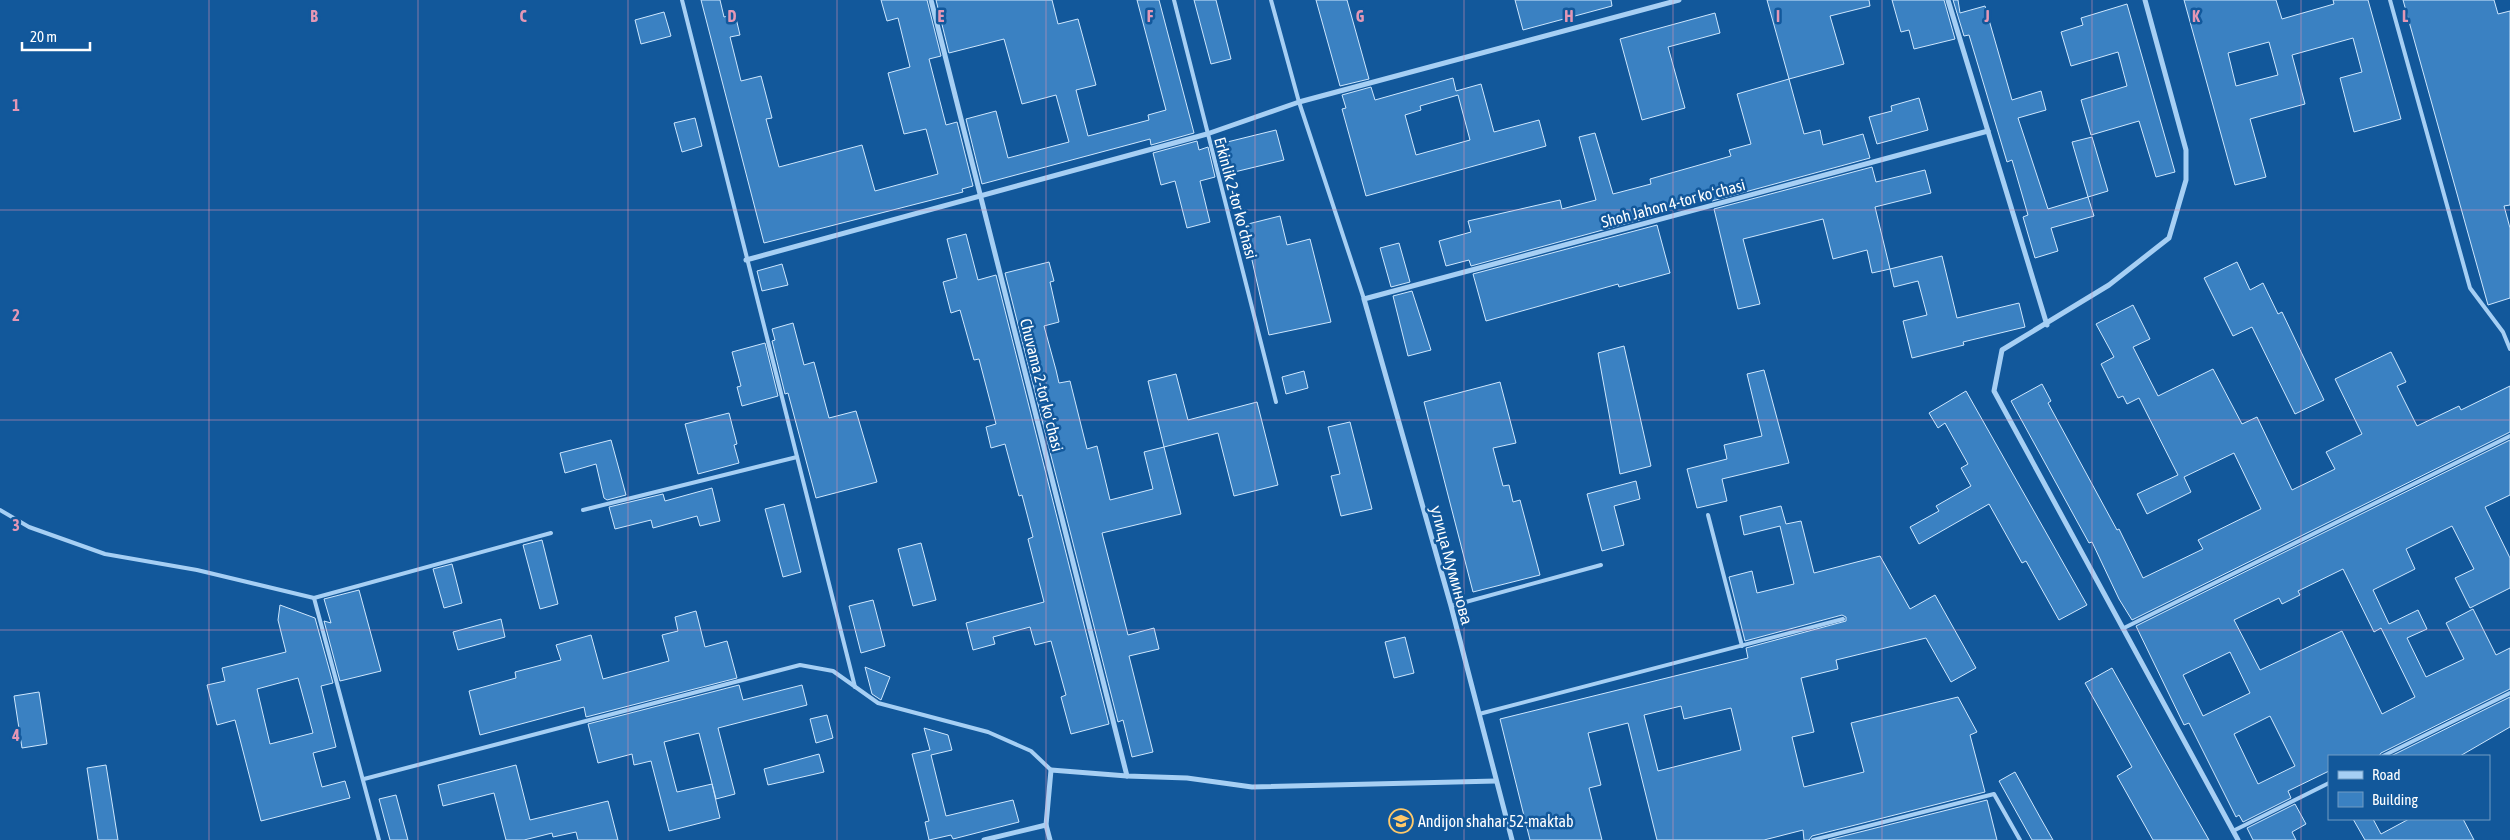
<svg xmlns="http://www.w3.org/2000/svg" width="2510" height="840" font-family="'Asap Condensed',sans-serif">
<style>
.building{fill:#3a81c2;stroke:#cee7fe;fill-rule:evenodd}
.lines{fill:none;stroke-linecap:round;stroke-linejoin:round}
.lane{stroke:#a6cff4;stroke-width:4}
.street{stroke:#a6cff4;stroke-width:5}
.grid{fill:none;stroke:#e497b5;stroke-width:1;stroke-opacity:0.55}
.labels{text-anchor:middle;stroke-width:5;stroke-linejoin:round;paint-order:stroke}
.street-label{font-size:16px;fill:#fff;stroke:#12589b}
.poi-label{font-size:16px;fill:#fff;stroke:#12589b;text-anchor:start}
.grid-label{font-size:16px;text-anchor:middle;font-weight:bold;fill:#e497b5;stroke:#12589b;stroke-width:5;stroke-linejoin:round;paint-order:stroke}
</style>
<rect width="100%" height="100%" fill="#12589b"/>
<g class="building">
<path d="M701,0H720L724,17L735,14L740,35L730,37L741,81L761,76L772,118L766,119L779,167L862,145L875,191L938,174L926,129L904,134L888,73L910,67L898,18L887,21L881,0H927L941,56L929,59L946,125L957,122L973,186L962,189L963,192L764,243Z"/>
<path d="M936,0H1052L1058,24L1078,19L1096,85L1076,90L1088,136L1149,120L1148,115L1166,110L1137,0H1159L1194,133L1151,145L1150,139L982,184L966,119L996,111L1008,158L1069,142L1056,95L1022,104L1004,39L949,53Z"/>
<path d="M1194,0H1216L1231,59L1211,64Z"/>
<path d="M1316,0H1347L1369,79L1340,86Z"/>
<path d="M1515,0H1611L1612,6L1523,30Z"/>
<path d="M1767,0H1869L1870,6L1830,16L1844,64L1789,79Z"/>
<path d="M1892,0H1944L1955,39L1914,49L1909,30L1901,32Z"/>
<path d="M1953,0H1958L1960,13L1985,6L2012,100L2041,91L2046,110L2018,118L2048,209L2088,197L2094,216L2051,228L2058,251L2035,258L2023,217L2028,215L2012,160L2007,162L1969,35L1964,36Z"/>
<path d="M2184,0H2276L2282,19L2334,4L2333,0H2368L2401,119L2354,132L2340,78L2362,72L2353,38L2292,55L2305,104L2250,119L2266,177L2235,185ZM2269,42L2278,75L2236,86L2228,53Z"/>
<path d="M2403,0H2494L2498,14L2510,11V205L2504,206L2510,228V298L2488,305Z"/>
<path d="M2127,4L2175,172L2156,177L2139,121L2091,135L2081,100L2127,86L2118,52L2071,66L2061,32L2083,25L2081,18Z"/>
<path d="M664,12L671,36L641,44L635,20Z"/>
<path d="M1715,13L1720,33L1668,47L1685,108L1642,120L1620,39Z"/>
<path d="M1453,78L1456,91L1481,84L1494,132L1539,120L1546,146L1366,196L1342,109L1346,108L1342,95L1371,87L1375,100ZM1458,95L1470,140L1416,155L1405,115L1421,110L1420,106Z"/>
<path d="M1789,79L1804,134L1820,130L1823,145L1863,134L1870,158L1712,201L1710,194L1652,209L1654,216L1471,266L1469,260L1446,266L1439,241L1471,232L1468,221L1560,200L1562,209L1596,200L1579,137L1595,133L1613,194L1651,184L1650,179L1731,156L1729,150L1751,144L1737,94Z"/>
<path d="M1919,98L1928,130L1877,144L1869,117L1892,111L1891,106Z"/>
<path d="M695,118L702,146L682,152L674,123Z"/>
<path d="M1276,130L1284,160L1222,175L1215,145Z"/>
<path d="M2092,137L2108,191L2088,197L2072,142Z"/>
<path d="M1197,141L1199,150L1208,147L1215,177L1200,181L1210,222L1187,228L1175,181L1161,185L1153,153Z"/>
<path d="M1872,167L1876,182L1925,170L1931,193L1875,207L1890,269L1872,273L1867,250L1833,259L1823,219L1743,239L1760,304L1738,309L1714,209Z"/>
<path d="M1280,216L1287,245L1310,239L1331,322L1269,335L1244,225Z"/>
<path d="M1657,225L1670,273L1619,287L1618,284L1486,321L1473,274Z"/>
<path d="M966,234L978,280L996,275L1109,724L1071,734L1061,697L1066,695L1051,641L1035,645L1030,627L993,637L995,644L973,650L966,623L1044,602L1028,539L1033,537L1022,495L1019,496L1005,444L991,448L986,427L996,424L979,359L974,360L960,310L951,313L943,282L957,278L947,239Z"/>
<path d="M1399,243L1410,282L1391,287L1380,248Z"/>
<path d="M1942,256L1957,318L2019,303L2025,327L1963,342L1964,345L1912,358L1903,321L1927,315L1918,281L1894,287L1890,269Z"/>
<path d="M1049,262L1054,281L1050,282L1059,322L1044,326L1056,370L1059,383L1070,381L1087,449L1097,446L1110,500L1153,489L1144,452L1164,447L1181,514L1102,533L1128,635L1154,628L1159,649L1129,656L1153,752L1132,757L1123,720L1118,722L1005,273Z"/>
<path d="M2237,262L2250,290L2263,283L2278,314L2282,312L2324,400L2295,414L2252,327L2233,336L2204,278Z"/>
<path d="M782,264L788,285L762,291L757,271Z"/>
<path d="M1412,291L1431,350L1408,356L1393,296Z"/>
<path d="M2133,305L2150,339L2133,347L2158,396L2213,369L2242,424L2257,417L2292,490L2335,469L2326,452L2362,434L2335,379L2391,352L2406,382L2397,386L2417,426L2459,406L2461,410L2510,386V432L2132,620L2119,599L2092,542L2089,543L2011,401L2042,384L2051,401L2048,403L2117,530L2119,529L2143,578L2203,549L2198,540L2261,509L2234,453L2184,477L2191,492L2147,514L2137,494L2178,475L2139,398L2127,404L2123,396L2118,398L2101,364L2114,357L2096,324Z"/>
<path d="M793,323L804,365L814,362L829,418L856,411L877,482L816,498L788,393L785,394L772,341L775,340L772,329Z"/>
<path d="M765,343L778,396L742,406L737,387L741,386L732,352Z"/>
<path d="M1624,346L1651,466L1620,474L1598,353Z"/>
<path d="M1764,370L1789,463L1722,479L1727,501L1697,508L1687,469L1727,459L1724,445L1762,436L1747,374Z"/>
<path d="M1304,371L1308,388L1286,394L1282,377Z"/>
<path d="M1176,374L1188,420L1257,402L1278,485L1234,496L1218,433L1164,447L1148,381Z"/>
<path d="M1500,382L1516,443L1493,448L1503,486L1509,485L1513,502L1520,500L1540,575L1473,592L1424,402Z"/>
<path d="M1966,391L2087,605L2059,620L2026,561L2022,563L1989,504L1919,544L1910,527L1939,511L1936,506L1971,486L1961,468L1968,464L1945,423L1938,428L1929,413Z"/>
<path d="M729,413L737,444L734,445L739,463L698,474L685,424Z"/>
<path d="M1350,422L1372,509L1341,516L1331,476L1340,474L1328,427Z"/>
<path d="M611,440L626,495L607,500L604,498L596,464L565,473L560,453Z"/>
<path d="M2510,440V495L2485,507L2510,558V588L2470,608L2455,578L2474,569L2452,526L2406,549L2415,569L2373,590L2389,624L2418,610L2427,629L2407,638L2426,677L2464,659L2446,623L2473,609L2496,655L2510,648V689L2381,753L2379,756H2329V771L2288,791L2291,798L2243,822L2239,815L2236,817L2189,723L2184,725L2136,626ZM2343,569L2374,632L2381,628L2415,697L2382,714L2342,631L2260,670L2234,620L2279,598L2282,604L2300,595L2298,591ZM2230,652L2250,693L2203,716L2183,675ZM2270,716L2295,766L2258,784L2234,734Z"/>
<path d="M1636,481L1640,499L1614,506L1624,545L1602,551L1587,494Z"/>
<path d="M712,488L720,521L700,526L697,516L653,528L651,520L615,529L609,507L663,494L665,501Z"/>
<path d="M784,504L801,572L783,577L765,509Z"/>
<path d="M1781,506L1786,524L1801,521L1814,573L1880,556L1910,609L1935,595L1976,668L1951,682L1926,638L1836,660L1838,669L1801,678L1814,732L1792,737L1804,787L1864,772L1851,723L1958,697L1977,732L1970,735L1985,792L1812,836L1809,840H1804L1803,830L1764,840H1657L1628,723L1588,733L1601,785L1589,788L1602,840H1530L1500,719L1748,658L1746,648L1846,621V617L1842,615L1745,641L1729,577L1752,571L1757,593L1794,584L1780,526L1744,535L1740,516ZM1681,706L1684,719L1731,708L1741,750L1658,771L1644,715Z"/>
<path d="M542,540L558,604L540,609L523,545Z"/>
<path d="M921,543L936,600L913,606L898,549Z"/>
<path d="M452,564L462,603L444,608L433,569Z"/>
<path d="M359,590L381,671L340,681L324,621L331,623L324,599Z"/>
<path d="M873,600L885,646L861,653L849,606Z"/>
<path d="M280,605L315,618L333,683L321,686L336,747L313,753L322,787L345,781L350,798L261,821L235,720L217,725L207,685L225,681L222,668L286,652L278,620ZM298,678L313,733L270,744L257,689Z"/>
<path d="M696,611L705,647L727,641L737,678L586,717L584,707L480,735L469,691L516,678L515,672L561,660L556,645L591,635L603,679L669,661L662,635L678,631L675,617Z"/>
<path d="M501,619L505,637L458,650L453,632Z"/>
<path d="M1405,637L1414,673L1394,678L1385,642Z"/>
<path d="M865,667L890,677L881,700L872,694Z"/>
<path d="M2112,668L2159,752L2209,840H2153L2117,776L2132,767L2085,683Z"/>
<path d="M739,685L743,700L802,685L807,705L718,728L735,794L716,799L699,733L664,742L677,792L712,784L720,818L669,831L651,761L634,765L632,754L598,763L588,724Z"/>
<path d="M39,692L47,744L22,748L14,696Z"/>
<path d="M2510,697V727L2460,756H2391Z"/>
<path d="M827,715L833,738L816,743L810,719Z"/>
<path d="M924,728L948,735L952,750L931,755L946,816L1013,800L1019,822L953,839L951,835L929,840L925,822L929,821L912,754L930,750Z"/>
<path d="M819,754L824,772L768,785L764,769Z"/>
<path d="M106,765L118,840H98L87,768Z"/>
<path d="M516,765L530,820L608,801L618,840H578L576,832L553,837L552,833L524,840H506L494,793L443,806L438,785Z"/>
<path d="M2015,772L2041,819L2053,840H2032L1999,781Z"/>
<path d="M396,795L408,840H390L379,799Z"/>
<path d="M1987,800L1997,840H1828Z"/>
<path d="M2295,804L2306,824L2292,832L2296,840H2253L2247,828Z"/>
<path d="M2353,819H2373L2381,834L2409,819H2463L2474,840H2365Z"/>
</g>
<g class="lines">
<g class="lane">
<path d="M682,0L855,687"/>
<path d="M1174,0L1276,402"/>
<path d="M1271,0L1299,102L1364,299"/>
<path d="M2390,0L2470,288L2503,332L2510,349"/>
<path d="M0,510L29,527L105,554L197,570L314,598L379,840"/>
<path d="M583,510L797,457"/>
<path d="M1708,515L1742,646"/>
<path d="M314,598L551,533"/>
<path d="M1451,606L1601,565"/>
<path d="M2124,628L2510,436"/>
<path d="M1479,714L1843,619"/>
<path d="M2383,756L2510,693"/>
<path d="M364,779L800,665L833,671L878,703L988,732L1031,751L1051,770"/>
<path d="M2233,831L2329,783"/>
<path d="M1813,840L1994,794L2020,840"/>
</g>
<g class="street">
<path d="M931,0L1127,776"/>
<path d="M1948,0L2047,325"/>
<path d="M2145,0L2186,150V180L2169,238L2109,285L2002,350L1994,391L2238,840"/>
<path d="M746,260L1207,134L1299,102L1679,0"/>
<path d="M984,840L1046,825"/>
<path d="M1050,840L1046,825L1051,770L1127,776L1187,778L1252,787L1496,781"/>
<path d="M1512,840L1451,606L1364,299L1988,131"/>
</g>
</g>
<path class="grid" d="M209,0V840M418,0V840M628,0V840M837,0V840M1046,0V840M1255,0V840M1464,0V840M1673,0V840M1882,0V840M2092,0V840M2301,0V840M0,210H2510M0,420H2510M0,630H2510"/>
<defs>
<g id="school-ring" transform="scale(1.25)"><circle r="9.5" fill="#12589b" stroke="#ffc969" stroke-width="1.5"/><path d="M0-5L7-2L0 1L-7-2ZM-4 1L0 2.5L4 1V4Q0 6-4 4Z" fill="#ffc969"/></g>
</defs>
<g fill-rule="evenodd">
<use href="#school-ring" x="1401" y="821"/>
</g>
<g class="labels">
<g class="street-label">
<text transform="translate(1236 198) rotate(75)" y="6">Erkinlik 2-tor koʻchasi</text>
<text transform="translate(1673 203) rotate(-15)" y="6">Shoh Jahon 4-tor koʻchasi</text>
<text transform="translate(1042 385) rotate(76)" y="6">Chuvama 2-tor koʻchasi</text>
<text transform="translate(1452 565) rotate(75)" y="6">улица Муминова</text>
</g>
<g class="poi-label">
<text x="1418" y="827">Andijon shahar 52-maktab</text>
</g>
</g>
<g class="grid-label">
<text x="314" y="22">B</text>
<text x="523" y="22">C</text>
<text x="732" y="22">D</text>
<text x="941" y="22">E</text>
<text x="1150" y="22">F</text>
<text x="1360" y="22">G</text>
<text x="1569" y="22">H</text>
<text x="1778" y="22">I</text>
<text x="1987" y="22">J</text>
<text x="2196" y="22">K</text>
<text x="2405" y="22">L</text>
<text x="16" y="111">1</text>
<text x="16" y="321">2</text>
<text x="16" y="531">3</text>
<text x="16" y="741">4</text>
</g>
<rect x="2328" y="755" width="162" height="65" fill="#12589b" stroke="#719bc3"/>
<rect x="2338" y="771" width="25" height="8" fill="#a6cff4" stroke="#719bc3"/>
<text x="2372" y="780" font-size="15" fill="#ffffff">Road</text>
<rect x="2338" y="792" width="25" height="15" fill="#3a81c2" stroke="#719bc3"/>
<text x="2372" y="805" font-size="15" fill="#ffffff">Building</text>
<path d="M22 42v8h68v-8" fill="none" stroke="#ffffff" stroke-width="2.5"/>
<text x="30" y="42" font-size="15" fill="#ffffff" stroke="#12589b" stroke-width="4" paint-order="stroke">20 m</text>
</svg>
